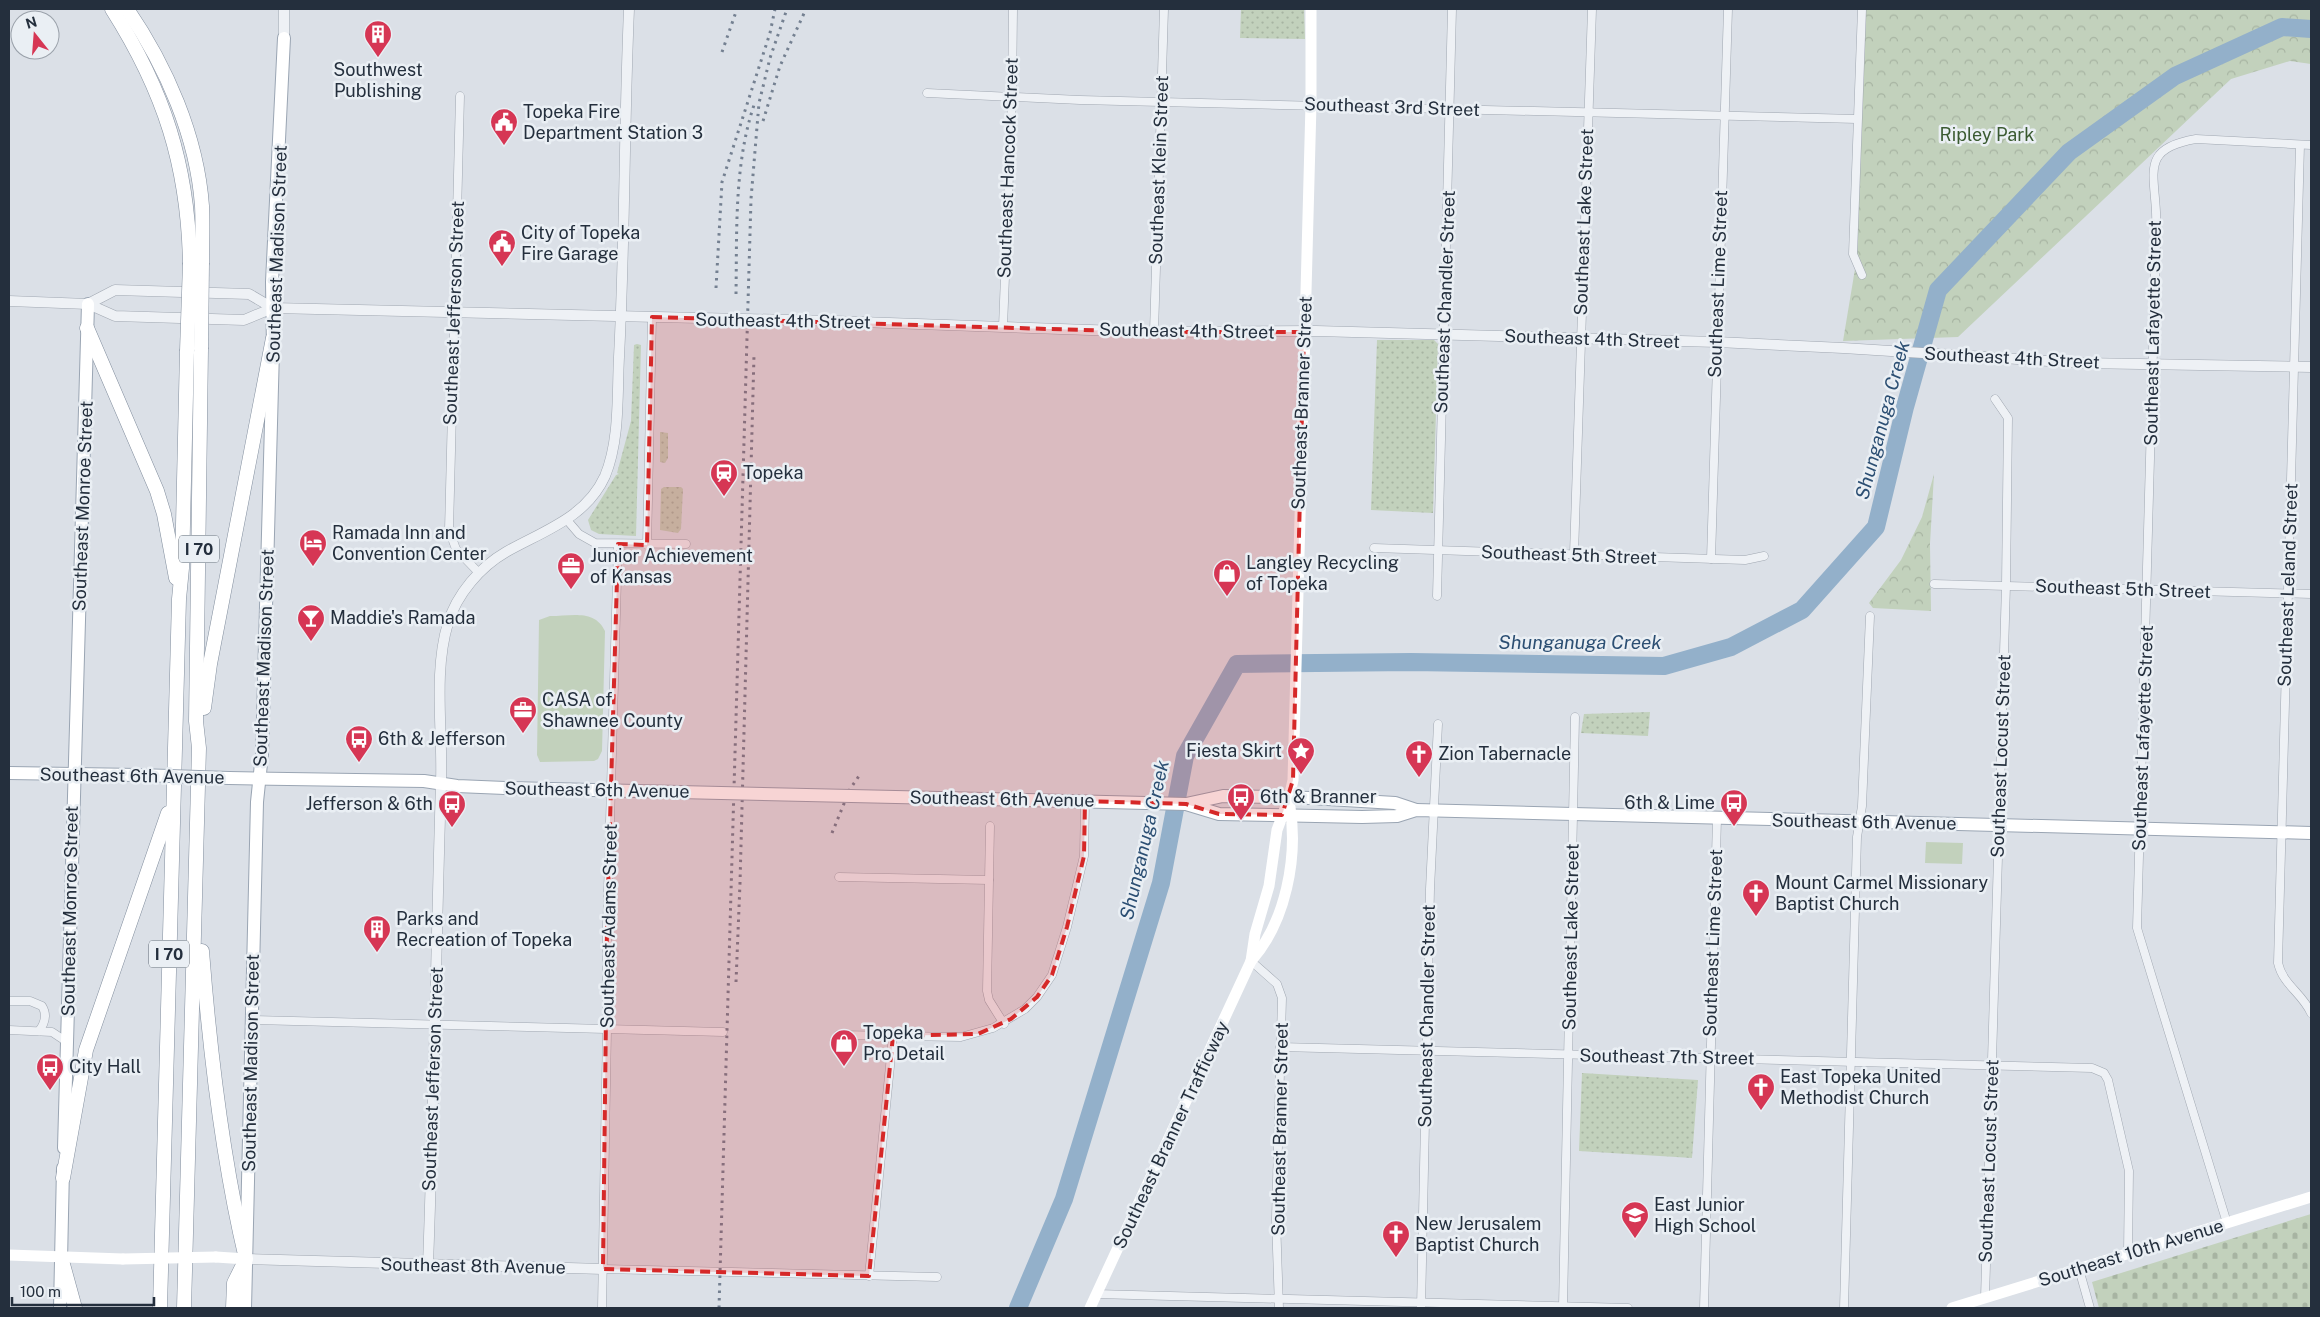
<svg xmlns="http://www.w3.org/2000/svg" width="2320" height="1317" font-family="'Public Sans',sans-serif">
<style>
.grass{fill:url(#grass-dots)}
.forest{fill:url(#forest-crowns)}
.cemetery{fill:url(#cemetery-stones)}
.pitch{fill:#c2d1bc}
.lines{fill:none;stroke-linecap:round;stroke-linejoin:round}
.river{stroke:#93b0ca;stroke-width:18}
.minor-casing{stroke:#a0a7b1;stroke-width:9}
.tertiary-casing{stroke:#a0a7b1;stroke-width:11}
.primary-casing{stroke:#9aa5b3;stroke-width:14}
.motorway-casing{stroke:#828e9e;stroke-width:15}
.minor{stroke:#eef1f5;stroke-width:8}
.tertiary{stroke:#eef1f5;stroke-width:10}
.secondary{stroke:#fff;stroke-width:11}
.primary{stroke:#fff;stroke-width:12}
.motorway{stroke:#fff;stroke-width:14}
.rail{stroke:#748091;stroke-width:3;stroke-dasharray:2.5 5;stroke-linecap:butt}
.primary-bridge-casing{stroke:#9aa5b3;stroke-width:14;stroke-linecap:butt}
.motorway-bridge-casing{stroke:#828e9e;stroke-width:15;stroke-linecap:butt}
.secondary-bridge{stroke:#fff;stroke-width:11}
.primary-bridge{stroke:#fff;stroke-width:12}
.motorway-bridge{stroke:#fff;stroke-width:14}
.marked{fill:#d62828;fill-opacity:0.2;stroke:#d62828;stroke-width:4;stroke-dasharray:10 6;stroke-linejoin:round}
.labels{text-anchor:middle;stroke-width:5;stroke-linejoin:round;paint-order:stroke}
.shield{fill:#eaeff4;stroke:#5f6974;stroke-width:1}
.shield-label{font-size:16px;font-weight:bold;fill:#242f3d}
.poi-label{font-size:18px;fill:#242f3d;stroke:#eaeff4;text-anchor:start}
.street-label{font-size:18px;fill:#242f3d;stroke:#eaeff4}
.park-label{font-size:18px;fill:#3a5a31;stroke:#eaeff4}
.water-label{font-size:19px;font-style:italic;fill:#2c4f73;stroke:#eaeff4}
</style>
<defs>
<pattern id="grass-dots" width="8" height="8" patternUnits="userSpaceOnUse" patternTransform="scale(1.25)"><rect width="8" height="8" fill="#c2d1bc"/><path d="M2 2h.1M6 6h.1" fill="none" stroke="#a7b4a2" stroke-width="1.8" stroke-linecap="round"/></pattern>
<pattern id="forest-crowns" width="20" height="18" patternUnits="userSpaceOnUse" patternTransform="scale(1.25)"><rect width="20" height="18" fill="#c2d1bc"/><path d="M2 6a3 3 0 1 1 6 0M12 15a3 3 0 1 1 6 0" fill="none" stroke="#a7b4a2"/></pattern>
<pattern id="cemetery-stones" width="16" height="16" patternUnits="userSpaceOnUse" patternTransform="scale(1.25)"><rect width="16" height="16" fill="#c2d1bc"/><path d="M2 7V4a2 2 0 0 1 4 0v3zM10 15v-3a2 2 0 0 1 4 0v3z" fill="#a7b4a2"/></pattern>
</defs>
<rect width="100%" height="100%" fill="#dbe0e7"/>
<g class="grass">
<path d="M1241,9H1304L1305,39L1240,38Z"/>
<path d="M1377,340H1434L1438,344L1433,513L1371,510Z"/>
<path d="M637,344L641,345L636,536L599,534L591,530L588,520L616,475L619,474L617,473L631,421L634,345Z"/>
<path d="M660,432L668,433V458L665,463L660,462Z"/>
<path d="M664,487H681L683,489L681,529L678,533L660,530L661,489Z"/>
<path d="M1650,712L1648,736L1581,733L1584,714Z"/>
<path d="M1582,1073L1698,1080L1692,1158L1579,1151Z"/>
</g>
<g class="forest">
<path d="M1863,9H2311V64L2290,61L2231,79L1958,337L1843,341L1856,263Z"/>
<path d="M1934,474L1930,544L1931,611L1873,608L1869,603L1901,560L1922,517Z"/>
</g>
<path class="cemetery" d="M2311,1214V1308H2099L2092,1282Z"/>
<g class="pitch">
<path d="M550,616C571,616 595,609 605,631L602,751L598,759L594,761L540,762L537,755L539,620Z"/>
<path d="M1926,842L1963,843L1962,864L1925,863Z"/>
</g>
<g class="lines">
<path class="river" d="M1018,1308L1064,1199L1161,883L1185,756L1237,664L1411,662L1664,666L1731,647L1802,610L1876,527L1905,407L1938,290L2069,152L2175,76L2282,27L2311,29"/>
<g class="minor-casing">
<g id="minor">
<path d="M1862,9L1853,254L1862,275"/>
<path d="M927,93L1080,100L1857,119"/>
<path d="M460,96L449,530L456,549L479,573"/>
<path d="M2300,145L2278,963C2283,985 2302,993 2311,1013"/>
<path d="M1003,327L1012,98L1013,9"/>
<path d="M1154,332L1164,9"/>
<path d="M567,520L579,534L595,543L686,544"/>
<path d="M647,545L652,317"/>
<path d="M1374,548L1745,560L1764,556"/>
<path d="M1574,554L1592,9"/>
<path d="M1711,559L1728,9"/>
<path d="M1934,584L2311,594"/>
<path d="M1437,596L1452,9"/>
<path d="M990,826L987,991L989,1000L1004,1024"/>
<path d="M839,877L989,880"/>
<path d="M1251,961L1277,984L1282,998L1276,1219L1279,1308"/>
<path d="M9,1001H30L42,1006C47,1014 45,1023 39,1031"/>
<path d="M253,1020L723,1032"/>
<path d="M9,1030L52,1032L67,1042"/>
<path d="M838,1035L961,1037L993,1028L1025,1009L1037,997L1052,975L1067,927L1084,856L1085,801"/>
<path d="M1280,1047L2092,1068L2104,1073L2108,1080L2129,1171L2128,1253"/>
<path d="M2227,1223L2137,928L2155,278C2155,256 2157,234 2156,212C2154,171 2142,148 2196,139L2311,145"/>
<path d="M603,1269L937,1277"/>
<path d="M2079,1269L2090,1308"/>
<path d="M869,1276L893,1036"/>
<path d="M1096,1294L1628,1308"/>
<path d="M1985,1298L2006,585L2008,418L1995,399"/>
<path d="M1563,1307L1575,717"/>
<path d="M602,1308L607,1029V926L618,544"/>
<path d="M1421,1308L1430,889L1438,724"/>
<path d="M1704,1308L1717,818"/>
<path d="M1844,1308L1857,837L1862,806L1870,616"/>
</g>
</g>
<g class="tertiary-casing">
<g id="tertiary">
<path d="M284,38V9"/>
<path d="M9,301L88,304L115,316L244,320L273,308L832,321L1149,332L1316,331L1717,342L1843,348L2081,363L2311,367"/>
<path d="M88,304L115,290L249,294L273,308"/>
<path d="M246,1259L603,1269"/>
<path d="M428,1265C434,1104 436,944 441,783C443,731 433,673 448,623C457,594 480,567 506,552C543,531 586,518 605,476C620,440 617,395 619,357C625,241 624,125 629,9"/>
</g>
</g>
<g class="primary-casing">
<g id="primary">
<path d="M9,773L139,775"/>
<path d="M229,778L424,781L457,786L505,788"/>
<path d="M1026,800L1186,804L1223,796L1311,798L1395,803L1416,810"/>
<path d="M1186,804L1219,814L1362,817L1397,816L1416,810L2311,833"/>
<path d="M64,1148L88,304"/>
<path d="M60,1308L63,1168"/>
<path d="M245,1308L257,802L262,754L273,350L272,282L284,38"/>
</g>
</g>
<g class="motorway-casing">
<g id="motorway">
<path d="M112,9C164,91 188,165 190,263"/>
<path d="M127,9C166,66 197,136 202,206C203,225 202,244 202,263"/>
<path d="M87,328L157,491L164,514L176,578"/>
<path d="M204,708L210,664L273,338"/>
<path d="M202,951C210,1054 222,1158 246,1259L234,1283L233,1308"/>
<path d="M63,1178L86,1050L168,813"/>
<path d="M61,1257L75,1308"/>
<path d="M160,1308L179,599L182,568L187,351"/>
<path d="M184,1308L199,748L196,721L201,349"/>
</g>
</g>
<use href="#minor" class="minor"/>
<use href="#tertiary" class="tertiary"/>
<g class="secondary">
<path d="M1251,961L1255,934L1269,886L1277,830L1289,798L1293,780L1311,104V9"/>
<path d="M9,1255L123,1259"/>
<path d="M216,1257L246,1259"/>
<path d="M1090,1308L1251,961C1286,922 1298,857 1290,807"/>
<path d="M1952,1308L2311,1197"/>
</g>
<use href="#primary" class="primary"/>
<use href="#motorway" class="motorway"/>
<g class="rail">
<path d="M722,52L737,9"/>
<path d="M763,121L780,66L806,9"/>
<path d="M716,288L722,182L770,33L775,9"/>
<path d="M736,294C737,231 734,165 754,105"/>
<path d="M832,833L850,789L859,776"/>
<path d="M736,982L740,883L754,355"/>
<path d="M719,1308L751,199L759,103L770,58L787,9"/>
</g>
<g class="primary-bridge-casing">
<g id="primary-bridge">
<path d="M139,775L229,778"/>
<path d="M505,788L1026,800"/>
</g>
</g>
<g class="motorway-bridge-casing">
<g id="motorway-bridge">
<path d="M201,349L202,263"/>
<path d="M187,351L190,263"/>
</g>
</g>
<path class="secondary-bridge" d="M123,1259L216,1257"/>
<use href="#primary-bridge" class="primary-bridge"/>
<use href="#motorway-bridge" class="motorway-bridge"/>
</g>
<path class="marked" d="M652,317L1149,332H1304L1293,780L1282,815L1219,814L1186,804L1085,801L1084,856L1067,927L1052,975L1037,997L1011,1019L978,1034L893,1036L869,1276L603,1269L607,926L618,544L647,545Z"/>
<defs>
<g id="building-pin" transform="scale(1.4375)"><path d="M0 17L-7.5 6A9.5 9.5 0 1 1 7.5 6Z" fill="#d63654" stroke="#eaeff4"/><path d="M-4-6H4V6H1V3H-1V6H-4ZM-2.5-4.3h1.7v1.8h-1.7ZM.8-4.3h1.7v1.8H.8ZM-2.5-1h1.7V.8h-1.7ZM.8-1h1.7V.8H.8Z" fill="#fff"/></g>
<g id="civic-pin" transform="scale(1.4375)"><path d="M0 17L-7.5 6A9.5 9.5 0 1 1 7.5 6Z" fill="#d63654" stroke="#eaeff4"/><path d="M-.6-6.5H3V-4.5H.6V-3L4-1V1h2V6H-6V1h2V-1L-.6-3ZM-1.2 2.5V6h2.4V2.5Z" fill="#fff"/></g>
<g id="station-pin" transform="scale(1.4375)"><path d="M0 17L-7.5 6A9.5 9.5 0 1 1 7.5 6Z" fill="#d63654" stroke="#eaeff4"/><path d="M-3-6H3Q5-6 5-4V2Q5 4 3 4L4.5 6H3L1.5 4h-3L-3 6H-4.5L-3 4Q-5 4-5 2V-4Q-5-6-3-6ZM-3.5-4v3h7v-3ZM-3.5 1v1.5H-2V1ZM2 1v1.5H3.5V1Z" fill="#fff"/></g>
<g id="hotel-pin" transform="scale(1.4375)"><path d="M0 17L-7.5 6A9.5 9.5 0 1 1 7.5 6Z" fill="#d63654" stroke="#eaeff4"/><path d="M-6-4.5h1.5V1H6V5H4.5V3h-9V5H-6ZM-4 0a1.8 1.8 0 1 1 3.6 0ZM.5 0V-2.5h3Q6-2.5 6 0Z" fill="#fff"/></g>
<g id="office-pin" transform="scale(1.4375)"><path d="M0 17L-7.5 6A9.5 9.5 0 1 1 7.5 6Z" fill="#d63654" stroke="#eaeff4"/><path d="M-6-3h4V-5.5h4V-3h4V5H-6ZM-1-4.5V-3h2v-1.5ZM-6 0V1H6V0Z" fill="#fff"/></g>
<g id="shop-pin" transform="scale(1.4375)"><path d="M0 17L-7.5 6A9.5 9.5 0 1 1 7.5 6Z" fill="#d63654" stroke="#eaeff4"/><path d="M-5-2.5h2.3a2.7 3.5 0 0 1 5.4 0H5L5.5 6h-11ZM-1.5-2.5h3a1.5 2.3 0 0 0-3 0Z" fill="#fff"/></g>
<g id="bar-pin" transform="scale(1.4375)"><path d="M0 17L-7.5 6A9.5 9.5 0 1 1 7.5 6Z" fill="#d63654" stroke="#eaeff4"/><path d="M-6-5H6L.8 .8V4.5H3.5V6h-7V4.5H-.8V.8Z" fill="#fff"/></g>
<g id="bus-pin" transform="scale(1.4375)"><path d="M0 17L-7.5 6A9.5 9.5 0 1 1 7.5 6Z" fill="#d63654" stroke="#eaeff4"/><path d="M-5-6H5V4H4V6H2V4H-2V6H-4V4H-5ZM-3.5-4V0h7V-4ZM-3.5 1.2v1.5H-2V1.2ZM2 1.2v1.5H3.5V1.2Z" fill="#fff"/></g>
<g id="sight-pin" transform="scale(1.4375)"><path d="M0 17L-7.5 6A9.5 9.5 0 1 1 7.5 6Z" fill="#d63654" stroke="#eaeff4"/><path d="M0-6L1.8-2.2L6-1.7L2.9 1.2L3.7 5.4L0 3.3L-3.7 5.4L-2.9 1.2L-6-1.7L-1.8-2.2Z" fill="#fff"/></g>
<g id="church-pin" transform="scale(1.4375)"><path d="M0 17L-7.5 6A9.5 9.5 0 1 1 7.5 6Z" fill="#d63654" stroke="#eaeff4"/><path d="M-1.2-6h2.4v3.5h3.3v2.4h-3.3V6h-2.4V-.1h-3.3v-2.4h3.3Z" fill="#fff"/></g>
<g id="school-pin" transform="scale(1.4375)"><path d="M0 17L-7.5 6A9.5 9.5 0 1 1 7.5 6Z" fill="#d63654" stroke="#eaeff4"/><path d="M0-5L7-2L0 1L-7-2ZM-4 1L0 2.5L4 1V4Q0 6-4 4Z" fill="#fff"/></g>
</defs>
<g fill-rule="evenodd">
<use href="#building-pin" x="378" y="34"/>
<use href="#civic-pin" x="504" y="122"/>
<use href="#civic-pin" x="502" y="243"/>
<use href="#station-pin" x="724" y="473"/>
<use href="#hotel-pin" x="313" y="543"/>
<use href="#office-pin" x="571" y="566"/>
<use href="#shop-pin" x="1227" y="573"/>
<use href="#bar-pin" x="311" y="618"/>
<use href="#office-pin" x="523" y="710"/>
<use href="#bus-pin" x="359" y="739"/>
<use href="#sight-pin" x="1301" y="751"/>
<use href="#church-pin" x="1419" y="754"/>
<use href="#bus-pin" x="1241" y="797"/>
<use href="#bus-pin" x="1734" y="803"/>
<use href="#bus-pin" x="452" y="804"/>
<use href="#church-pin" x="1756" y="893"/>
<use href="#building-pin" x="377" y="929"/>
<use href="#shop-pin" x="844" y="1043"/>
<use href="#bus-pin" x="50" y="1067"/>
<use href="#church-pin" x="1761" y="1087"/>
<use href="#school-pin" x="1635" y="1215"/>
<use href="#church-pin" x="1396" y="1234"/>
</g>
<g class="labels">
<g class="shield">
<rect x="179" y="535.5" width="40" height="27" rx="4"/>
<rect x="149" y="940.5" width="40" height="27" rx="4"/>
</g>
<g class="shield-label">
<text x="199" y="555">I 70</text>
<text x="169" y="960">I 70</text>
</g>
<g class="poi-label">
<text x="378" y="76" text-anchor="middle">Southwest<tspan x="378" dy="21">Publishing</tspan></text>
<text x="523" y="118">Topeka Fire<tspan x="523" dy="21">Department Station 3</tspan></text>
<text x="521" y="239">City of Topeka<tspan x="521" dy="21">Fire Garage</tspan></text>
<text x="743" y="479">Topeka</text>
<text x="332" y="539">Ramada Inn and<tspan x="332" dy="21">Convention Center</tspan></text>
<text x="590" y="562">Junior Achievement<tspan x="590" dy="21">of Kansas</tspan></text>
<text x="1246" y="569">Langley Recycling<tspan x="1246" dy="21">of Topeka</tspan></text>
<text x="330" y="624">Maddie's Ramada</text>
<text x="542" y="706">CASA of<tspan x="542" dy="21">Shawnee County</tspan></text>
<text x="378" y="745">6th &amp; Jefferson</text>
<text x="1282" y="757" text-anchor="end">Fiesta Skirt</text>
<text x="1438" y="760">Zion Tabernacle</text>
<text x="1260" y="803">6th &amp; Branner</text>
<text x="1715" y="809" text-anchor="end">6th &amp; Lime</text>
<text x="433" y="810" text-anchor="end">Jefferson &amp; 6th</text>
<text x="1775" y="889">Mount Carmel Missionary<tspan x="1775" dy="21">Baptist Church</tspan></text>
<text x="396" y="925">Parks and<tspan x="396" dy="21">Recreation of Topeka</tspan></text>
<text x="863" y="1039">Topeka<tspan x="863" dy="21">Pro Detail</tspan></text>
<text x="69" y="1073">City Hall</text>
<text x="1780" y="1083">East Topeka United<tspan x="1780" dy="21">Methodist Church</tspan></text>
<text x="1654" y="1211">East Junior<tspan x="1654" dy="21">High School</tspan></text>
<text x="1415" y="1230">New Jerusalem<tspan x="1415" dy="21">Baptist Church</tspan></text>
</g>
<g class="street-label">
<text transform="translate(1392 107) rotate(2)" y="6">Southeast 3rd Street</text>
<text transform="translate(1008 168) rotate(-88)" y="6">Southeast Hancock Street</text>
<text transform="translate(1159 170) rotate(-88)" y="6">Southeast Klein Street</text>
<text transform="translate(1584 222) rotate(-88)" y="6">Southeast Lake Street</text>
<text transform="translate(277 254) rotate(-88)" y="6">Southeast Madison Street</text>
<text transform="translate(1718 284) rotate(-88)" y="6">Southeast Lime Street</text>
<text transform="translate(1445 302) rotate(-88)" y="6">Southeast Chandler Street</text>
<text transform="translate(454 313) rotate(-88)" y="6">Southeast Jefferson Street</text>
<text transform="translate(783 321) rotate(1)" y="6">Southeast 4th Street</text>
<text transform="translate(1187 331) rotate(1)" y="6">Southeast 4th Street</text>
<text transform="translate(2153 333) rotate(-89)" y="6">Southeast Lafayette Street</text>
<text transform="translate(1592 339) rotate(2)" y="6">Southeast 4th Street</text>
<text transform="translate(2012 358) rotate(3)" y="6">Southeast 4th Street</text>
<text transform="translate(1302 403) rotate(-88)" y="6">Southeast Branner Street</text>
<text transform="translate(83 506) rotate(-88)" y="6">Southeast Monroe Street</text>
<text transform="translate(1569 555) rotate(2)" y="6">Southeast 5th Street</text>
<text transform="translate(2288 585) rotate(-88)" y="6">Southeast Leland Street</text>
<text transform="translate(2123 589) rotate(2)" y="6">Southeast 5th Street</text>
<text transform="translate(264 658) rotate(-88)" y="6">Southeast Madison Street</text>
<text transform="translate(2143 738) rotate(-88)" y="6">Southeast Lafayette Street</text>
<text transform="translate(2001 756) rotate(-88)" y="6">Southeast Locust Street</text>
<text transform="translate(132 776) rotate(1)" y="6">Southeast 6th Avenue</text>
<text transform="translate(597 790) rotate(1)" y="6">Southeast 6th Avenue</text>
<text transform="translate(1002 799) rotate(1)" y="6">Southeast 6th Avenue</text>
<text transform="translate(1864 822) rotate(1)" y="6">Southeast 6th Avenue</text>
<text transform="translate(70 911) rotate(-89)" y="6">Southeast Monroe Street</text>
<text transform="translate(609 926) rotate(-89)" y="6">Southeast Adams Street</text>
<text transform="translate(1571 937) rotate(-89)" y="6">Southeast Lake Street</text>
<text transform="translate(1713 943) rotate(-88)" y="6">Southeast Lime Street</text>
<text transform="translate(1427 1016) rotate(-89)" y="6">Southeast Chandler Street</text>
<text transform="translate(1667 1057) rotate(1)" y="6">Southeast 7th Street</text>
<text transform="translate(251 1063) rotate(-89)" y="6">Southeast Madison Street</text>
<text transform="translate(433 1079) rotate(-88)" y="6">Southeast Jefferson Street</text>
<text transform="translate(1280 1129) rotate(-89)" y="6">Southeast Branner Street</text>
<text transform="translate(1171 1135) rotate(-65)" y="6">Southeast Branner Trafficway</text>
<text transform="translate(1989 1161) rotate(-88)" y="6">Southeast Locust Street</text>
<text transform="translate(2131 1253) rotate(-17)" y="6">Southeast 10th Avenue</text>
<text transform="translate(473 1266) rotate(1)" y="6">Southeast 8th Avenue</text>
</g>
<g class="park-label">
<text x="1987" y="141">Ripley Park</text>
</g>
<g class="water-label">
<text transform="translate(1882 420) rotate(-75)" y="7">Shunganuga Creek</text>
<text x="1580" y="649">Shunganuga Creek</text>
<text transform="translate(1144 840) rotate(-77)" y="7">Shunganuga Creek</text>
</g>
</g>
<rect width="2320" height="1317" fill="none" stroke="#242f3d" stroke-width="20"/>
<g transform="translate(35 35) rotate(343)"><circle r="24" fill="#eaeff4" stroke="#9ba2ab"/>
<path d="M0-4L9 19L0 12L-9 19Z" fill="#d63654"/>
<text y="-8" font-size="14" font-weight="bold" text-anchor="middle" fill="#242f3d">N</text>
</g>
<path d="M12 1297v8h142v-8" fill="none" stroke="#242f3d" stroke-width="2.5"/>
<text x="20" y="1297" font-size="15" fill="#242f3d" stroke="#eaeff4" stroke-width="4" paint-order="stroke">100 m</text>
</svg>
